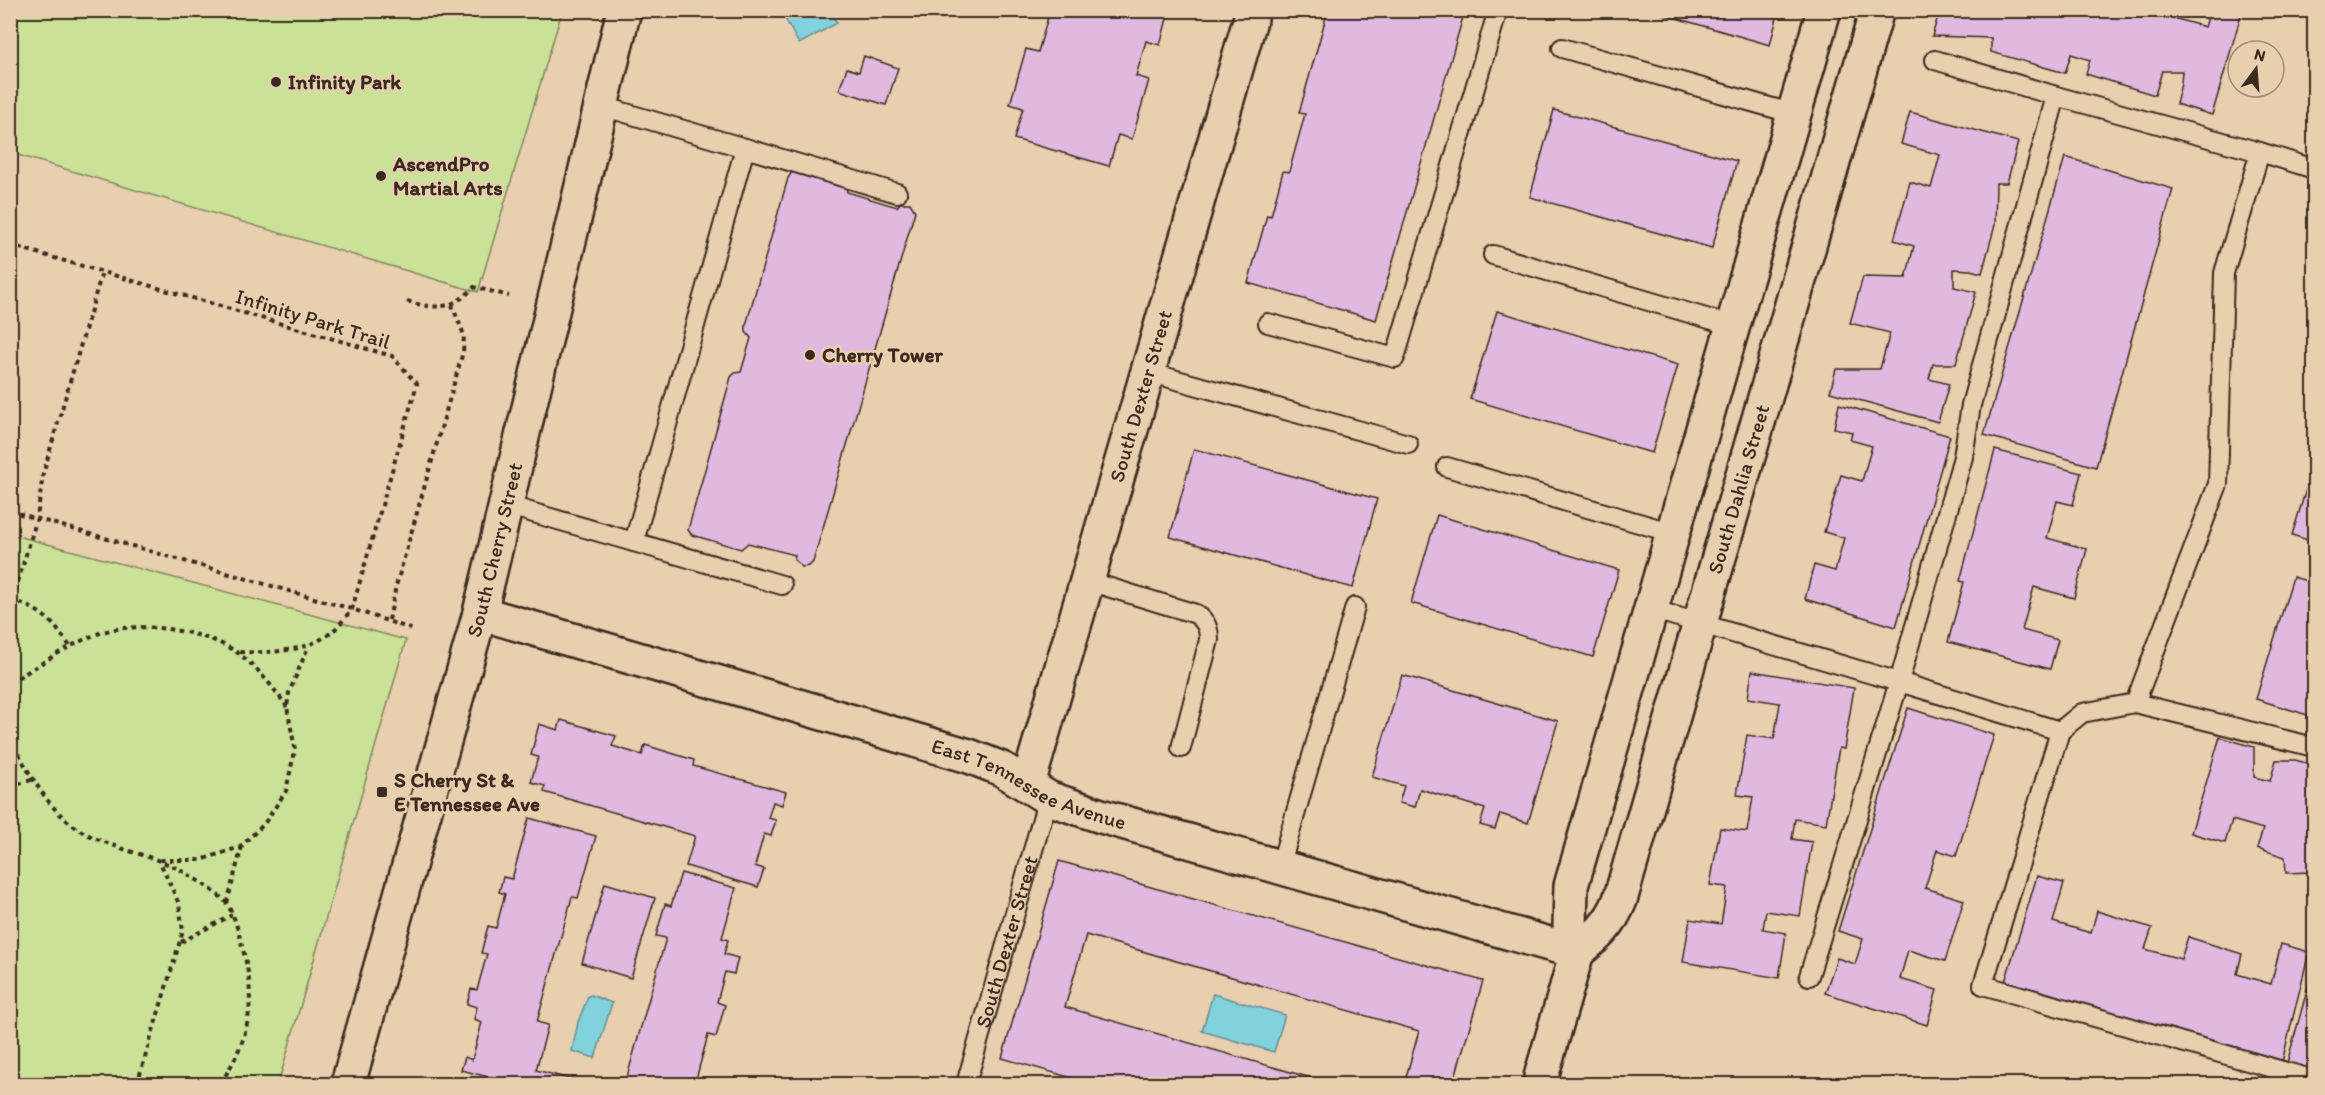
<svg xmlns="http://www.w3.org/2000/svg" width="2325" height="1095" font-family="Itim,sans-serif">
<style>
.green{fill:#cae298;stroke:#82865b;stroke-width:1.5}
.water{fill:#82d2de;stroke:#668f91;stroke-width:1.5}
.building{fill:#e0b9e1;stroke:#3b2a1e;stroke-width:1.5}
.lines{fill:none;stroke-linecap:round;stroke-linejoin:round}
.service-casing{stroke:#3b2a1e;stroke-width:22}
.minor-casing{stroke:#3b2a1e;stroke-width:38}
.tertiary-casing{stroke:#3b2a1e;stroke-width:38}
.path{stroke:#3b2a1e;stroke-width:4;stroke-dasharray:4.5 4.5;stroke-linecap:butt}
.service{stroke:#e7cfaf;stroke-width:18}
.minor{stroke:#e7cfaf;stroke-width:33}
.tertiary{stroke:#e7cfaf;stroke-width:33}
.poi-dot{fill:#3b2a1e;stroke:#e7cfaf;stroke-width:2}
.labels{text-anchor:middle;stroke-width:5;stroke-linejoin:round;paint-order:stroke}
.poi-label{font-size:21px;font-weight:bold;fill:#3b2a1e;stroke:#e7cfaf;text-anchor:start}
.street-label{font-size:21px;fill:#3b2a1e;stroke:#e7cfaf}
</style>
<rect width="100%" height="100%" fill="#e7cfaf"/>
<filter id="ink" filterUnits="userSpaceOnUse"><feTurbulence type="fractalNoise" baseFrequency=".0167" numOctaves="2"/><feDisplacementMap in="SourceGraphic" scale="12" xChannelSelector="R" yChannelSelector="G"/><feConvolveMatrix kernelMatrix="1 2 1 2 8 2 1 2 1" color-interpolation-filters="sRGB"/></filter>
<g filter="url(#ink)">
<g class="green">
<path d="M10,11L11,10L562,11L478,292L11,153Z"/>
<path d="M10,534L406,640L278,1084H11Z"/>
</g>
<g class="water">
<path d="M781,11H830L837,23L799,44Z"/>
<path d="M1213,994L1285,1015L1274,1052L1202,1031Z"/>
<path d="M591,995L612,1003L595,1058L572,1051L578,1022L588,996Z"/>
</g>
<g class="building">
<path d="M1050,10H1153L1168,15L1160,45L1146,41L1136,76L1149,80L1132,139L1118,135L1109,166L1014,139L1023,108L1010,104L1026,49L1038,52Z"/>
<path d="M1328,10H1465L1376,320L1248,283L1267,215L1271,216L1283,171L1289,172L1305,114L1299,113Z"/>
<path d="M1648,10H1779L1770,45Z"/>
<path d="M1940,10H2159V14L2205,27L2210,10H2224L2241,15L2212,115L2176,104L2181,84L2182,71H2162L2155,95L2086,74L2090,60L2071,54L2065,73L1991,52V38L1932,36Z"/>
<path d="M864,56L898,68L886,105L839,90L847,68L859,72Z"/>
<path d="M1554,110L1737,161L1712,248L1530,197Z"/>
<path d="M1910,112L2018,142L2007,183H1996L1995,225L1982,273L1970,270L1954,269V287L1976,292L1956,364H1933L1929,379L1949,384L1938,422L1830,392L1836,369H1880L1890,333L1850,323L1863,277L1906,278L1914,246L1894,240L1910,182L1931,188L1940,155L1901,144Z"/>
<path d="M2065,157L2173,189L2096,467L1984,435Z"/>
<path d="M798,171L846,187L847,192L897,207L900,203H910L915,211L813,562L809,566L802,567L794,559L795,555L748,543L741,549L692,535L688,530L731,377L735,373L741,372L751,338L746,332V325L788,178L792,172Z"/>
<path d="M1497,311L1678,365L1652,453L1470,399Z"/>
<path d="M1839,404L1950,436L1896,627L1805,599L1814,565L1835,571L1844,538L1824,532L1841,475L1862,481L1872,446L1850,440L1852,432L1834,428Z"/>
<path d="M1194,449L1377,499L1353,588L1170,537Z"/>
<path d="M1995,450L2081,473L2073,505L2057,501L2047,538L2087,549L2074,598L2034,587L2022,630L2058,640L2050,669L1948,642L1964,582L1960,581Z"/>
<path d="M2308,483L2314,485V542L2292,535Z"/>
<path d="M1437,515L1619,570L1593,657L1411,603Z"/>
<path d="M2293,577L2314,583V717L2256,699Z"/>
<path d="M1752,671L1854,688L1844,749L1839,748L1826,824L1795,819L1792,839L1812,842L1800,916L1766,911L1763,929L1786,933L1779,978L1683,962L1690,919L1721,924L1727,887L1710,885L1720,828L1747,832L1753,797L1737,795L1747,735L1774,739L1780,703L1748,698Z"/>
<path d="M1402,675L1558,721L1528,823L1500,814L1495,829L1480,825L1485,809L1420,789L1415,807L1399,803L1404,786L1372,777Z"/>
<path d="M1908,708L1994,735L1956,856L1937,850L1925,888L1964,900L1945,961L1908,950L1900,979L1937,990L1927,1025L1825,993L1837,958L1855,964L1863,939L1838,931Z"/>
<path d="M561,720L616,736L612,746L642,755L645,745L694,760L693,766L786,792L782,805L773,802L768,818L776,820L771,836L764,834L755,866L764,869L758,887L686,866L695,836L544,792L545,786L531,782L538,757L531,755L539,724L558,730Z"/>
<path d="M2220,737L2254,747V777L2270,781L2276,760H2295L2314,765V864L2312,872L2286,873L2285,857L2257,848L2263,829L2232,820L2225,843L2191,833Z"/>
<path d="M529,818L596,836L578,898L572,897L537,1022L548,1025L536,1070L588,1084H516L461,1070L465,1057L472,1060L482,1022L474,1019L477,1007L467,1004L471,989L477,990L487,954L481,953L488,926L496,928L505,894L499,892L503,877L512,879Z"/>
<path d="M1059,861L1483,981L1453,1084H1404L1419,1031L1086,935L1065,1007L1332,1084H1093L1002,1058Z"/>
<path d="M681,873L736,888L722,938L728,940L724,954L738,958L734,974L725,972L717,1002L725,1005L716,1037L708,1035L695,1083L701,1084H625L666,938L656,936L665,904L671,906Z"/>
<path d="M2037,876L2064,883L2053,922L2091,933L2097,911L2152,928L2145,949L2181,959L2188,937L2242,954L2237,974L2271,984L2281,944L2309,952L2282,1062L2005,982Z"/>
<path d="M605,883L655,898L631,978L582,963Z"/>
<path d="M2314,965V1071L2287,1063Z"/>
</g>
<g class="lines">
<g class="service-casing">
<g id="service">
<path d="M1562,48L1794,114"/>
<path d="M1935,60L2056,96"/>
<path d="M602,106L745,148"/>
<path d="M2260,152L2314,169"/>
<path d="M1493,255L1733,326"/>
<path d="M1268,323L1395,358L1498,10"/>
<path d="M1148,372L1408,444"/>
<path d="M1447,467L1673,533"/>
<path d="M506,505L782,585"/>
<path d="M634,542L745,148L897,193"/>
<path d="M1088,581L1196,614C1206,621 1209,628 1209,640L1181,748"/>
<path d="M1651,609L1899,682L1963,457L1971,405L2056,96L2260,152L2224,273L2218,484L2135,703L2082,713L2060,731L1899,682L1809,976"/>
<path d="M2135,703L2314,747"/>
<path d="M2060,731L1983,985L2314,1080"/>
<path d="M1280,867L1355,607"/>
<path id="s1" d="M966,1084L1048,798"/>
</g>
</g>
<g class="minor-casing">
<g id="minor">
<path id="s2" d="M480,613L969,756L1002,769L1048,798L1101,816L1577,952"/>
<path id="s3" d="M1028,784L1253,10"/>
<path id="s4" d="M1577,952C1596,937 1611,924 1620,900L1877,10"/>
<path d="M1542,1084L1541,1077L1577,952L1570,927L1571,886L1824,10"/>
</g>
</g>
<g class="tertiary-casing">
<g id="tertiary">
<path id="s5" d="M348,1084L480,613L624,10"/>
</g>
</g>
<g class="path">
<path d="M10,245L392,356L417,384L352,609C346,616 340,625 333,631C307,653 269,653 237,652"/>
<path d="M407,301C435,310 453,310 474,287L509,296"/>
<path d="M10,511L352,609L414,630"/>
<path d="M11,600C42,609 53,622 71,648"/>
<path d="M10,608L37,518L43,474L102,272"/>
<path d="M389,620L396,586L463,352L464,335L452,305"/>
<path d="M10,682C39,666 69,644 100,633C138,620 205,630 238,653C258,668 273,687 287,707"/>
<path d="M10,738C26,767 43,802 70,823C106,851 153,852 191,876C200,882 221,895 227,904C234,914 238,930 241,942C257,997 252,1036 220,1084"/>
<path d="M10,787L34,779"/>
<path d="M160,860H201L240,847L264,824L286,791L295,749L287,707L289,693L308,647"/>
<path d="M227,903L242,846"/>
<path d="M181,942L232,915"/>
<path d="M137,1084L183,931L179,904L159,860"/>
</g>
<use href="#service" class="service"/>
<use href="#minor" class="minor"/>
<use href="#tertiary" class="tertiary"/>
</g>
</g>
<g class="poi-dot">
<circle cx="276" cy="82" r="6"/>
<circle cx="381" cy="176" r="6"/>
<circle cx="810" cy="355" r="6"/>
<rect x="376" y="786" width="12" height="12" rx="3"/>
</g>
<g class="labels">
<g class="poi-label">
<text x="288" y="89">Infinity Park</text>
<text x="393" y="171">AscendPro<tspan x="393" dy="24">Martial Arts</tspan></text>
<text x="822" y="362">Cherry Tower</text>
<text x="394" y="787">S Cherry St &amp;<tspan x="394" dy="24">E Tennessee Ave</tspan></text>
</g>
<g class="street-label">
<text transform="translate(313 319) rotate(17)" y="7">Infinity Park Trail</text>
<text dy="7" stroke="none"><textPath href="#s3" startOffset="404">South Dexter Street</textPath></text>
<text dy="7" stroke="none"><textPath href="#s4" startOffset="496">South Dahlia Street</textPath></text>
<text dy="7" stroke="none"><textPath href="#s5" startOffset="554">South Cherry Street</textPath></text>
<text dy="7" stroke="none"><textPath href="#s2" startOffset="576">East Tennessee Avenue</textPath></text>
<text dy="7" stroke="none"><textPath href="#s1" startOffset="148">South Dexter Street</textPath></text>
</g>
</g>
<rect width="2325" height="1095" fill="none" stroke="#e7cfaf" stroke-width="36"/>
<rect x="18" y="18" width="2289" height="1059" fill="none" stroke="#3b2a1e" stroke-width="2" filter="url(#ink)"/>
<g transform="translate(2256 69) rotate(16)"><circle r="28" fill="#e7cfaf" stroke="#a28d75" stroke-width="1.5"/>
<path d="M0-4.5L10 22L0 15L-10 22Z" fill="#3b2a1e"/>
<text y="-9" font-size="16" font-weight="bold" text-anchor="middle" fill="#3b2a1e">N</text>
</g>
</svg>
